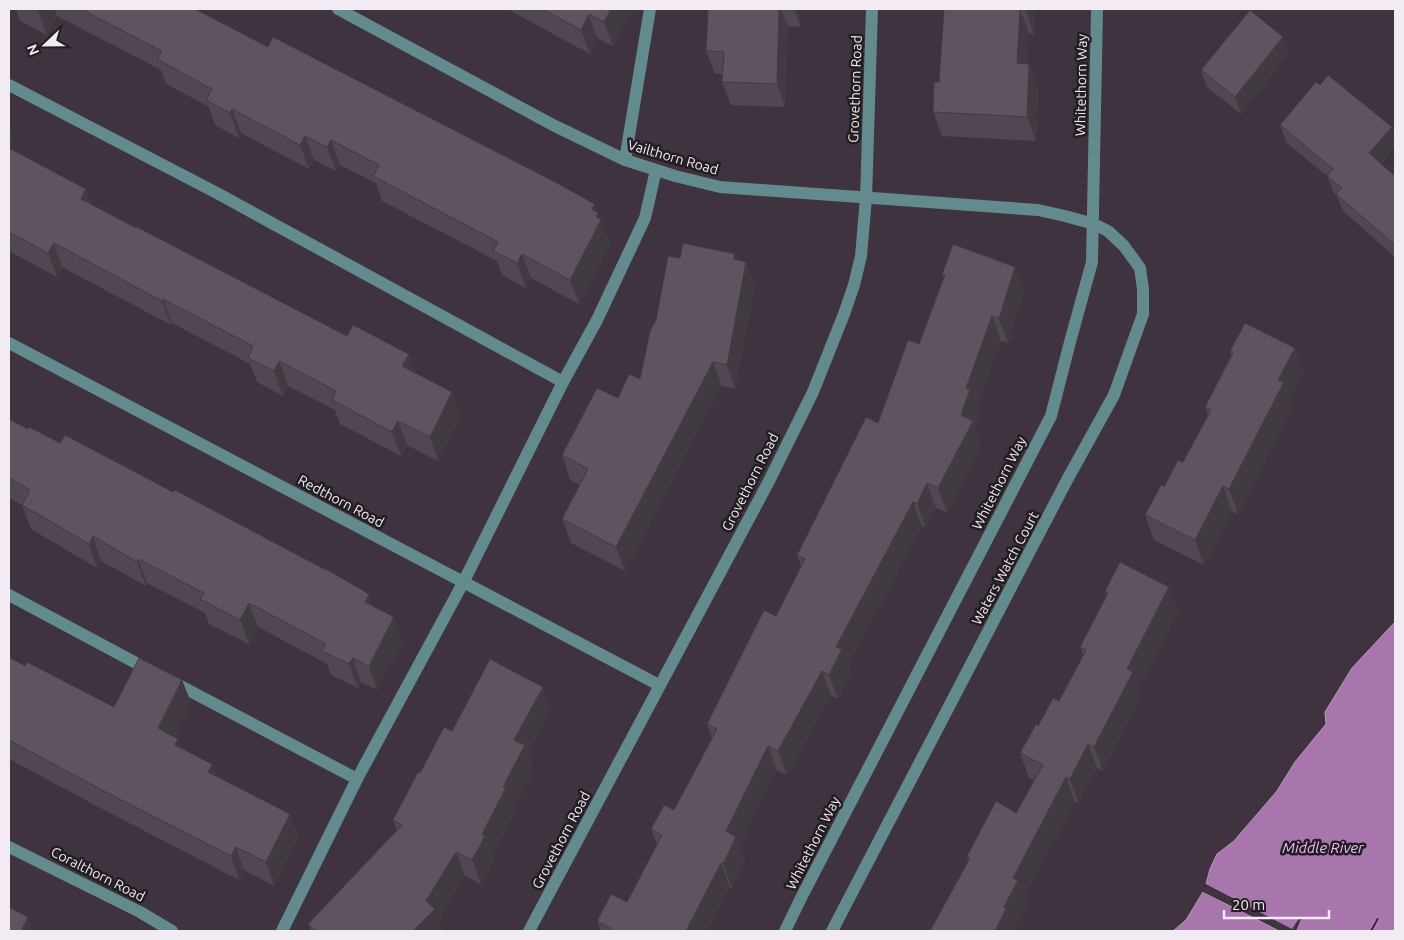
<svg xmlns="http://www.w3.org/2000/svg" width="1404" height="940" font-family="Ubuntu,sans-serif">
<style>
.water{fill:#a875ac;stroke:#be98c1}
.pier{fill:#3e333e}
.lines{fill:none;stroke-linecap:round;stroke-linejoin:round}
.minor{stroke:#638b8e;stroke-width:12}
.wall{fill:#514752}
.shaded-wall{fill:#423a42}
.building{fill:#5e535f;stroke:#423a42}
.labels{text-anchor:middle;stroke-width:5;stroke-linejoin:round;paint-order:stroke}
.street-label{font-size:14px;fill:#f2ebf3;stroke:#221d22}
.water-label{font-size:15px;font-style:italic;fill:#f6bdfb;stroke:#221d22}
</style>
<rect width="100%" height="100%" fill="#3e333e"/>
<g class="water">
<path d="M1395,622V931H1373L1380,918L1377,917L1369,931H1296L1302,918L1300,917L1293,930L1206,884L1210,869L1217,854L1234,841L1277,791L1295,762L1326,724L1325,712L1352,668Z"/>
<path d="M1203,892L1279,931H1173L1186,920Z"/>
</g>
<g class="pier">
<path d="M1206,884L1292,929L1300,917H1302L1296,931H1290L1205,887Z"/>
<path d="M1204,889L1281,929L1282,931L1203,892Z"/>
</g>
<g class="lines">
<g class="minor">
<path d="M338,9L553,125L625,160L675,176L720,187L1038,210L1065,216L1094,224L1108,231L1124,246L1140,268L1143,289V314L1114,395L1067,480L832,931"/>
<path d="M9,85L215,192L563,382"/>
<path d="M625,160L650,9"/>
<path d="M9,343L659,685"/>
<path d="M9,595L151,671"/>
<path d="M171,681L357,779"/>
<path d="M9,847L140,912L172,931"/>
<path d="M282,931L357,779L463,583L563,382L597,320L645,218L656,170"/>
<path d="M529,931L769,481L813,392L844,314L854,285L861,256L866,198L872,9"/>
<path d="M785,931L801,898L1051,416L1070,342L1092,262L1097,9"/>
</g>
</g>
<g class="wall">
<path d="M16,9H195L601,220L610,244L579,304L531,278L526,288L502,275L497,261L382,201L376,183L340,165L336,171L314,160L309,169L241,133L239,138L215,125L208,106L166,84L161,70L57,16L47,35L20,21Z"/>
<path d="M507,9H632L613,46L597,38L590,54Z"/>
<path d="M708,9H801V27L788,26L785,107L731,105L722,82L723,74H715L706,51Z"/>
<path d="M943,9H1035L1034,34L1029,33L1027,64H1029L1038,88L1036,141L942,136L933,112L939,82L944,12Z"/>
<path d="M1289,54L1241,114L1207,87L1201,70Z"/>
<path d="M1280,125L1392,127L1395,137V147L1381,164L1395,176V257L1343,211L1337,196L1334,193L1327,176L1286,142Z"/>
<path d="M9,127L14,141L10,149L92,205L347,336L409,354L416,373L452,392L461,416L438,461L407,445L401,456L340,424L335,410L288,386L283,396L257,382L250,364L172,323L171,325L62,267L57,277L9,251Z"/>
<path d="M680,258L737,260L755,286L735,389L722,386L625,571L571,543L562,519L580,485L570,480L562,455L618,398L640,379Z"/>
<path d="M1015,267L1024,291L1008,343L1001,341L977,407L979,414L975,426L981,445L947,513L936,508L926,528L922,526L848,666L851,674L838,699L831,696L787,775L777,770L740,846L745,861L732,888L730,887L707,931H601L597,921L627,902L657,845L651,829L674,810L712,738L707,724L776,616L801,566L797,555L878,423L919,344L943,278L942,274Z"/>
<path d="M1230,351L1304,373L1290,399L1293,407L1238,514L1232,511L1204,565L1154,540L1145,515L1183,462L1208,415L1205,407L1231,355Z"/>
<path d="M9,419L374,607L403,641L377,690L361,682L358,688L331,675L327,664L258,627L249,644L209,624L205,613L147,583L146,586L101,561L97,568L31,529L22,505L9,498Z"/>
<path d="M1105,591L1178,612L1139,687L1142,696L1103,771L1097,768L1078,803L1075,802L1024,897L1027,905L1014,929V931H930L968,861L967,856L1016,813L1034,780L1029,778L1020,753L1038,726L1059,701L1083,655L1080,647L1106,596Z"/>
<path d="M9,657L25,666L114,707L182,680L191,703L174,737L182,748L212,764L216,776L299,837L274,886L244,870L239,880L106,811L9,759Z"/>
<path d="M551,711L528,754L534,770L514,809L515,813L492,856L494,860L481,884L465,876L439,920L443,931H311L308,924L397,831L393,820L420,773L452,731Z"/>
</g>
<g class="shaded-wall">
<path d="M39,9H55L57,16L47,35L38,11Z"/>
<path d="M611,9H632L613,46L604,22Z"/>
<path d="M779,9H781L788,26L785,107L777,84Z"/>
<path d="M794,9H801V27Z"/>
<path d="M1020,9L1029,33L1026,87L1017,63Z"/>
<path d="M1025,9H1035L1034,34Z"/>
<path d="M589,14L597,38L590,54L581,30Z"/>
<path d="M1283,37L1289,54L1241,114L1235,97Z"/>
<path d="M1029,64L1038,88L1036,141L1027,117Z"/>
<path d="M232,109L241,133L239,138L230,113Z"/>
<path d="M9,127L14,141L9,151Z"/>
<path d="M1392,127L1395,137V147L1375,170L1369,153Z"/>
<path d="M305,136L314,160L309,169L300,145Z"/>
<path d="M331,140L340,165L336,171L327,147Z"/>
<path d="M86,189L95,213L81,199Z"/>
<path d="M595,204L610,244L579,304L570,280L592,209Z"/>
<path d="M54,243L62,267L57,277L48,253Z"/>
<path d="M522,254L531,278L526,288L517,263Z"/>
<path d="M735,254L743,277L746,262L755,286L735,389L727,365Z"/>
<path d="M1015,267L1024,291L1008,343L999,319Z"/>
<path d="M163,299L172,323L171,325L162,301Z"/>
<path d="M992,316L1001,341L977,407L979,414L975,426L981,445L947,513L938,488L966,388Z"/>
<path d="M1295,348L1304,373L1290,399L1293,407L1238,514L1229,489L1278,380Z"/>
<path d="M409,354L418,378L402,366Z"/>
<path d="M279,361L288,386L283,396L274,371Z"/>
<path d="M713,362L722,386L625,571L616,547Z"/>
<path d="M452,392L461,416L438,461L430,437Z"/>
<path d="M398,421L407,445L401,456L392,432Z"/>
<path d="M927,483L936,508L926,528L917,504Z"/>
<path d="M1223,486L1232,511L1204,565L1195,540Z"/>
<path d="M913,502L922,526L848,666L851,674L838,699L829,675L836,647Z"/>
<path d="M93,536L101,561L97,568L89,544Z"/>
<path d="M138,559L147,583L146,586L137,562Z"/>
<path d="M1169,587L1178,612L1139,687L1142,696L1103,771L1094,747L1127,669Z"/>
<path d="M369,594L378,618L365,602Z"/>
<path d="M249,603L258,627L249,644L240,620Z"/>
<path d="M394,617L403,641L377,690L369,666Z"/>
<path d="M353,658L361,682L358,688L349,664Z"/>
<path d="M822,671L831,696L787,775L778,751Z"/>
<path d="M182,680L191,703L166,752L158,728Z"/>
<path d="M543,687L551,711L528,754L534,770L514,809L515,813L492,856L494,860L481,884L472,860L482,834L503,787L514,740Z"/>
<path d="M178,739L187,762L175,745Z"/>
<path d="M1088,744L1097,768L1078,803L1070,779Z"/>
<path d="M768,746L777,770L740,846L745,861L732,888L723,864L726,831Z"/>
<path d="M212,764L220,787L208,772Z"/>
<path d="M1066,777L1075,802L1024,897L1027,905L1014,929V931H995L1013,878Z"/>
<path d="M290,814L299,837L274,886L266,862Z"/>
<path d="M236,847L244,870L239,880L231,856Z"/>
<path d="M456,852L465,876L439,920L443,931H413L426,901Z"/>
<path d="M721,863L730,887L707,931H686Z"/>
<path d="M28,917L33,931H22V929Z"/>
</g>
<g class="building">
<path d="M81,9H195L268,47L273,37L555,182L595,204L592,209L598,213L596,217L601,220L570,280L522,254L517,263L493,251L498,242L373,176L379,165L331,140L327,147L305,136L300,145L232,109L230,113L206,100L212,89L157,59L162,51Z"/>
<path d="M543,9H611L604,22L589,14L581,30Z"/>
<path d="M708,9H779L777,84L722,82L724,52L706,51Z"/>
<path d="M944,9H1025H1020L1017,63L1029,64L1027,117L933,112L934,82H939Z"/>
<path d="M1250,10L1283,37L1235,97L1201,70Z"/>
<path d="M1328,75L1392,127L1369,153L1395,176V245L1336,194L1342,188L1327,176L1333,169L1280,125L1316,82L1320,85Z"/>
<path d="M9,148L86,189L81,199L136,228L137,227L347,336L353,325L409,354L402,366L452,392L430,437L398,421L392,432L332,400L336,391L279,361L274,371L248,358L253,346L163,299L162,301L54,243L48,253L9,232Z"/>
<path d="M683,243L735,254L734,259L746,262L727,365L713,362L616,547L562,519L588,469L562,455L597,388L618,398L629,374L640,379L650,331L656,320L668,256L680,258Z"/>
<path d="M953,244L1015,267L999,319L992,316L966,388L970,390L961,415L973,421L938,488L927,483L917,504L913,502L836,647L842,649L829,675L822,671L778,751L768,746L726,831L736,837L723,864L721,863L686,931H610L611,928L597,921L611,894L627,902L662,835L651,829L664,805L674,810L717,729L707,724L764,610L776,616L805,559L797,555L866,417L878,423L908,340L919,344L945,275L942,274Z"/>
<path d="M1245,323L1295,348L1278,380L1284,382L1229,489L1223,486L1195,540L1145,515L1161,485L1164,487L1178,460L1183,462L1211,410L1205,407L1233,353L1230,351Z"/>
<path d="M9,419L28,429L29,427L60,443L65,435L173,492L175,490L326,570V569L369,594L365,602L394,617L369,666L353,658L349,664L322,651L326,644L249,603L240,620L200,599L204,593L138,559L137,562L93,536L89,544L22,505L30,490L9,478Z"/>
<path d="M1120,562L1169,587L1127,669L1133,672L1094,747L1088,744L1070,779L1066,777L1013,878L1018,880L1004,907L1006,909L995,931H930L970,858L967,856L996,801L1016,813L1043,765L1020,753L1036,724L1038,726L1053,698L1059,701L1086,650L1080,647L1108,593L1105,591Z"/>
<path d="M9,657L25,666L27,662L114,707L139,658L182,680L158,728L178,739L175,745L212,764L208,772L290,814L266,862L236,847L231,856L98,788L9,740Z"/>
<path d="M490,659L543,687L514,740L525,745L503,787L506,788L482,834L485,836L472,860L456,852L426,901L435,909L413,931H317L308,924L402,825L393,820L418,772L420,773L444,727L452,731Z"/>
<path d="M9,907L28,917L22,929L26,931H9Z"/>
</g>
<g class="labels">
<g class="street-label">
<text transform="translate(1081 85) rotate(-89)" y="5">Whitethorn Way</text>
<text transform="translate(855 89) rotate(-88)" y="5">Grovethorn Road</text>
<text transform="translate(673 157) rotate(16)" y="5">Vailthorn Road</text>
<text transform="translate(750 482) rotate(-63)" y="5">Grovethorn Road</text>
<text transform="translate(999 483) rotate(-63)" y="5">Whitethorn Way</text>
<text transform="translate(341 501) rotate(28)" y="5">Redthorn Road</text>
<text transform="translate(1005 568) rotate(-62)" y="5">Waters Watch Court</text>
<text transform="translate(561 840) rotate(-62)" y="5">Grovethorn Road</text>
<text transform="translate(813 843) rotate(-63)" y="5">Whitethorn Way</text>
<text transform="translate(98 874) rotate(27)" y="5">Coralthorn Road</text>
</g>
<g class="water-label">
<text x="1323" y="853">Middle River</text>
</g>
</g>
<rect width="1404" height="940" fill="none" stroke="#f2ebf3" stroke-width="20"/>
<g transform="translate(45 45) rotate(248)" stroke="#221d22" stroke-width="4" paint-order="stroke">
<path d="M0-4L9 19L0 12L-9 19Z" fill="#f2ebf3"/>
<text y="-8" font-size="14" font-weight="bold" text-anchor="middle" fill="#f2ebf3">N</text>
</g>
<path d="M1224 910v8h105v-8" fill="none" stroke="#f2ebf3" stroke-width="2.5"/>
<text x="1232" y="910" font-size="15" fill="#f2ebf3" stroke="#221d22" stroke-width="4" paint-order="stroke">20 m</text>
</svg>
